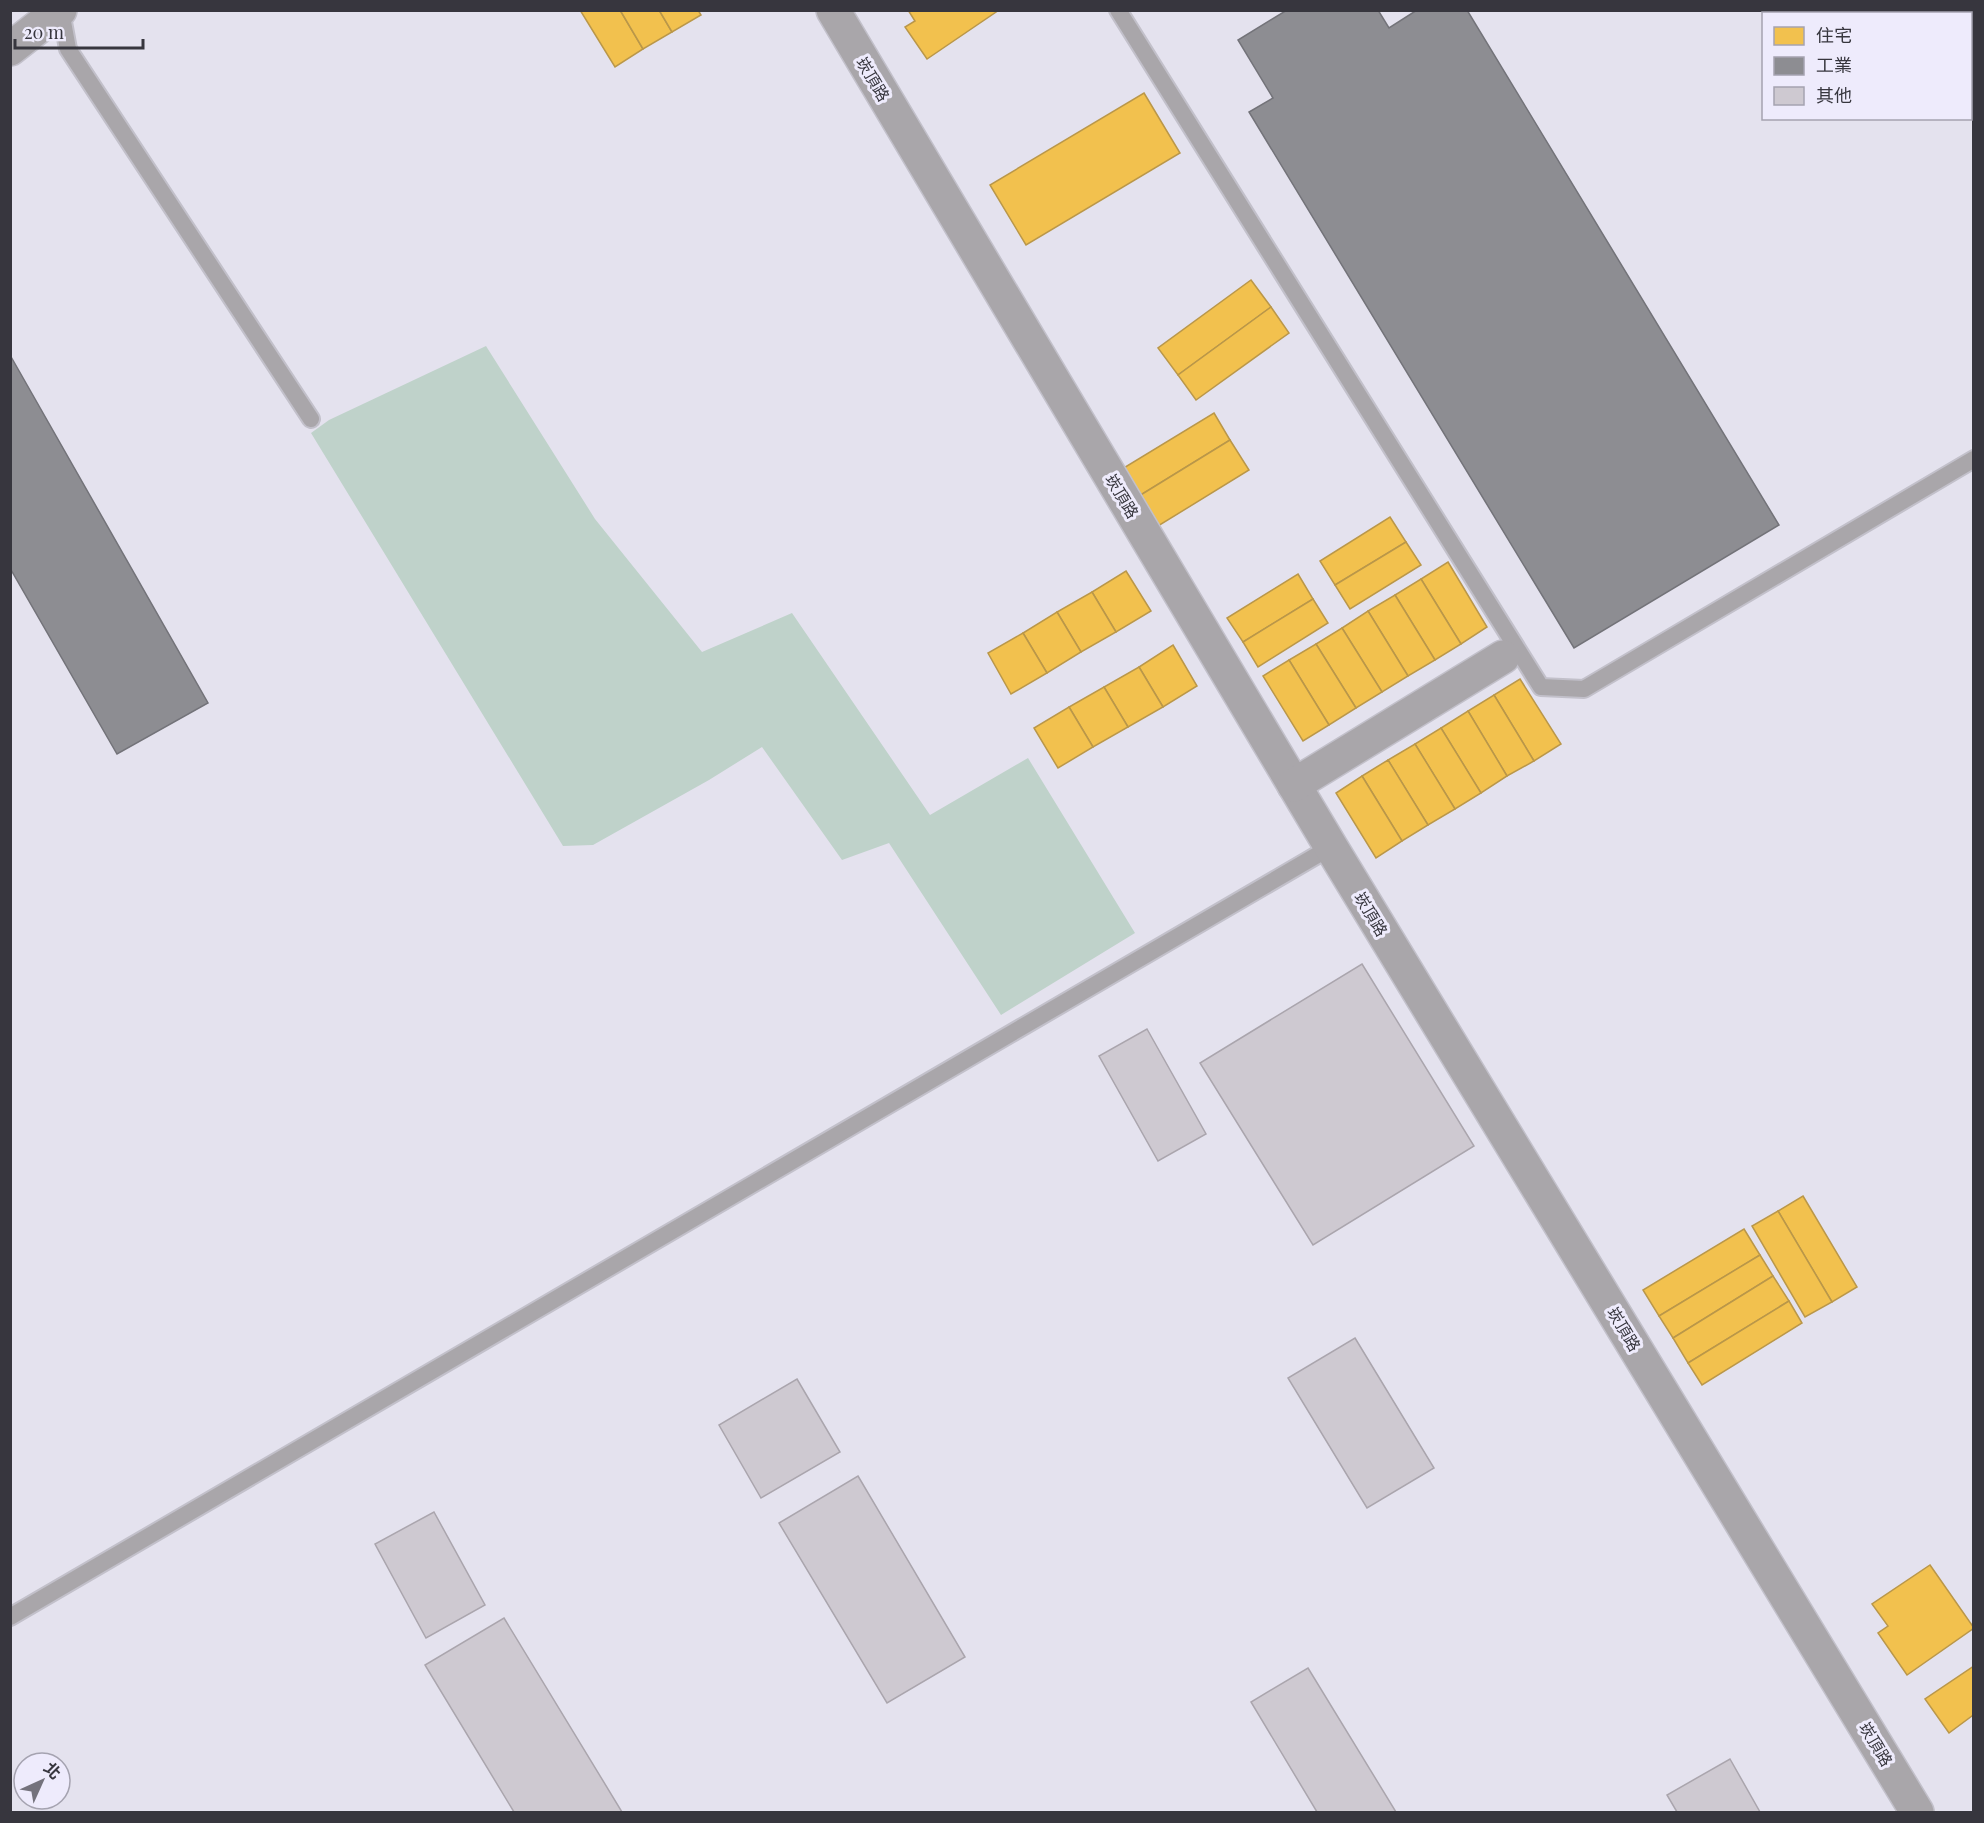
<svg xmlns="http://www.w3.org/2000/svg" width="1984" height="1823" font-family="'Playfair Display','Noto Sans TC',serif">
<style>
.green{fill:#bfd2ca}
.homes{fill:#f2c14e;stroke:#ba9749;stroke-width:1.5}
.industry{fill:#8d8d92;stroke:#737379;stroke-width:1.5}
.building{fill:#cec9d1;stroke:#aaa5ad;stroke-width:1.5}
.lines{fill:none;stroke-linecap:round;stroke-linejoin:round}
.service-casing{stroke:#c2c0ca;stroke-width:20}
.minor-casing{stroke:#c2c0ca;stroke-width:36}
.service{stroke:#a9a6aa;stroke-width:16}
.minor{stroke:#a9a6aa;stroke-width:33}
.labels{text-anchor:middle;stroke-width:6;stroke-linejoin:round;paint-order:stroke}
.street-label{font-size:16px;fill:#37363e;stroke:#eeebfc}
</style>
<rect width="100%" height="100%" fill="#e4e2ee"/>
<path class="green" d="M486,346L595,519L702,652L792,613L930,815L1028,758L1135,933L1001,1015L889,843L842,860L762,747L709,780L593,845L563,846L311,433L329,420Z"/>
<g class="homes">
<path d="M580,10H620L643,49L615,67Z"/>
<path d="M620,10H659L672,32L643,49Z"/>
<path d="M659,10H698L701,15L672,32Z"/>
<path d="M908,10H999L927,59L905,27L915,21Z"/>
<path d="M1144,93L1180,153L1026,245L990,185Z"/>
<path d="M1251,280L1271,307L1178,375L1158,348Z"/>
<path d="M1271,307L1289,333L1196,400L1178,375Z"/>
<path d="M1214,413L1230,440L1139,496L1122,469Z"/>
<path d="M1230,440L1249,470L1158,526L1139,496Z"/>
<path d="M1390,517L1406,542L1335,585L1320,561Z"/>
<path d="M1406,542L1421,565L1350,609L1335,585Z"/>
<path d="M1448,562L1487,627L1461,644L1421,579Z"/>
<path d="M1126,571L1151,611L1116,632L1092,592Z"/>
<path d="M1298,574L1313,599L1243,642L1227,618Z"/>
<path d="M1421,579L1461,644L1435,660L1395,595Z"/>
<path d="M1092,592L1116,632L1081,652L1057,612Z"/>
<path d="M1395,595L1435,660L1408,676L1368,611Z"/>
<path d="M1313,599L1328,623L1258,667L1243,642Z"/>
<path d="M1368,611L1408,676L1382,692L1342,628Z"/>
<path d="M1057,612L1081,652L1047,673L1023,633Z"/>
<path d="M1342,628L1382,692L1356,708L1316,644Z"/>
<path d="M1023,633L1047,673L1011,694L988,653Z"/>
<path d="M1316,644L1356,708L1329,725L1289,660Z"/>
<path d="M1173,645L1197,686L1163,707L1139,667Z"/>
<path d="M1289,660L1329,725L1303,741L1263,676Z"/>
<path d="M1139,667L1163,707L1128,727L1104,687Z"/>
<path d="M1520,679L1561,744L1534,761L1494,695Z"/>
<path d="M1104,687L1128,727L1093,747L1069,707Z"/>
<path d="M1494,695L1534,761L1507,776L1468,711Z"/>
<path d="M1069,707L1093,747L1058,768L1034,728Z"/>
<path d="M1468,711L1507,776L1481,793L1441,728Z"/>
<path d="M1441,728L1481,793L1455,809L1415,744Z"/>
<path d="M1415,744L1455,809L1428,825L1388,760Z"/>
<path d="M1388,760L1428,825L1402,841L1362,776Z"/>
<path d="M1362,776L1402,841L1376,858L1336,793Z"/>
<path d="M1803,1196L1857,1287L1832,1302L1778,1211Z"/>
<path d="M1778,1211L1832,1302L1805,1317L1752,1226Z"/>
<path d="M1744,1229L1760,1255L1659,1316L1643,1290Z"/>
<path d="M1760,1255L1773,1276L1673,1338L1659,1316Z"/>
<path d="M1773,1276L1789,1301L1688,1363L1673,1338Z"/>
<path d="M1789,1301L1802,1323L1702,1385L1688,1363Z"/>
<path d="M1930,1565L1974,1628L1907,1675L1878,1633L1888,1626L1872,1604Z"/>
<path d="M1974,1666V1718L1972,1716L1949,1733L1925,1699Z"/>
</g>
<g class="industry">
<path d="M1287,10H1378L1389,28L1417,10H1467L1779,525L1574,648L1249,112L1273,98L1238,40Z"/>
<path d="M10,355L208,703L117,754L10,568Z"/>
</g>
<g class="building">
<path d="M1362,964L1474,1146L1313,1245L1200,1063Z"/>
<path d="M1147,1029L1206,1134L1158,1161L1099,1056Z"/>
<path d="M1355,1338L1434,1468L1367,1508L1288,1378Z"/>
<path d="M797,1379L840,1452L761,1498L719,1425Z"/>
<path d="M858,1476L965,1657L887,1703L779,1523Z"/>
<path d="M434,1512L485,1605L426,1638L375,1544Z"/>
<path d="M504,1618L622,1812H514L425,1665Z"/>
<path d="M1308,1668L1396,1812H1317L1251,1702Z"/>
<path d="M1730,1759L1760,1812H1677L1667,1795Z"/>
</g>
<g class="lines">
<g class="service-casing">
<g id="service">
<path d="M1118,10L1541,687L1584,689L1974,459"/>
<path d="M61,11L68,49L311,419"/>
<path d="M10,1617L1331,847"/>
</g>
</g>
<g class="minor-casing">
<g id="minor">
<path d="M833,10L1331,847L1917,1812"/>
<path d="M10,49L60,10"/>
<path d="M1294,785L1503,657"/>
</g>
</g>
<use href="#service" class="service"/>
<use href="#minor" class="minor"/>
</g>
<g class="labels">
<g class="street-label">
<text transform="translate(873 79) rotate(59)" y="6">崁頂路</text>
<text transform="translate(1122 496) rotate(59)" y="6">崁頂路</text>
<text transform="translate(1371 914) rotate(59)" y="6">崁頂路</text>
<text transform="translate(1624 1329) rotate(59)" y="6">崁頂路</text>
<text transform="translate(1876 1744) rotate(59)" y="6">崁頂路</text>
</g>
</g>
<rect width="1984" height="1823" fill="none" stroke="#37363e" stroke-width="24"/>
<rect x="1762" y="12" width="210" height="108" fill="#eeebfc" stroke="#a5a3b0" stroke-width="1.5"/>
<rect x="1774" y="27" width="30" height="18" fill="#f2c14e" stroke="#a5a3b0" stroke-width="1.5"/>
<text x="1816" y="42" font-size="18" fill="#37363e">住宅</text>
<rect x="1774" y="57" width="30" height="18" fill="#8d8d92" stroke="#a5a3b0" stroke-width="1.5"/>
<text x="1816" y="72" font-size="18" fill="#37363e">工業</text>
<rect x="1774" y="87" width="30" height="18" fill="#cec9d1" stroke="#a5a3b0" stroke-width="1.5"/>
<text x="1816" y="102" font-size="18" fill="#37363e">其他</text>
<g transform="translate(42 1781) rotate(45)"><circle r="28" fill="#eeebfc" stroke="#a5a3b0" stroke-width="1.5"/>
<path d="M0-4.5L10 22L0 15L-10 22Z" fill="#74727c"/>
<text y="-9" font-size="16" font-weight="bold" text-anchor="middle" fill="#37363e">北</text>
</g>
<path d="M15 39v9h128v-9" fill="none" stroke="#37363e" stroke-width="3"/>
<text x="24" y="39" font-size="18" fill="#37363e" stroke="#eeebfc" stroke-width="4.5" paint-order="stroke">20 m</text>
</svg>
